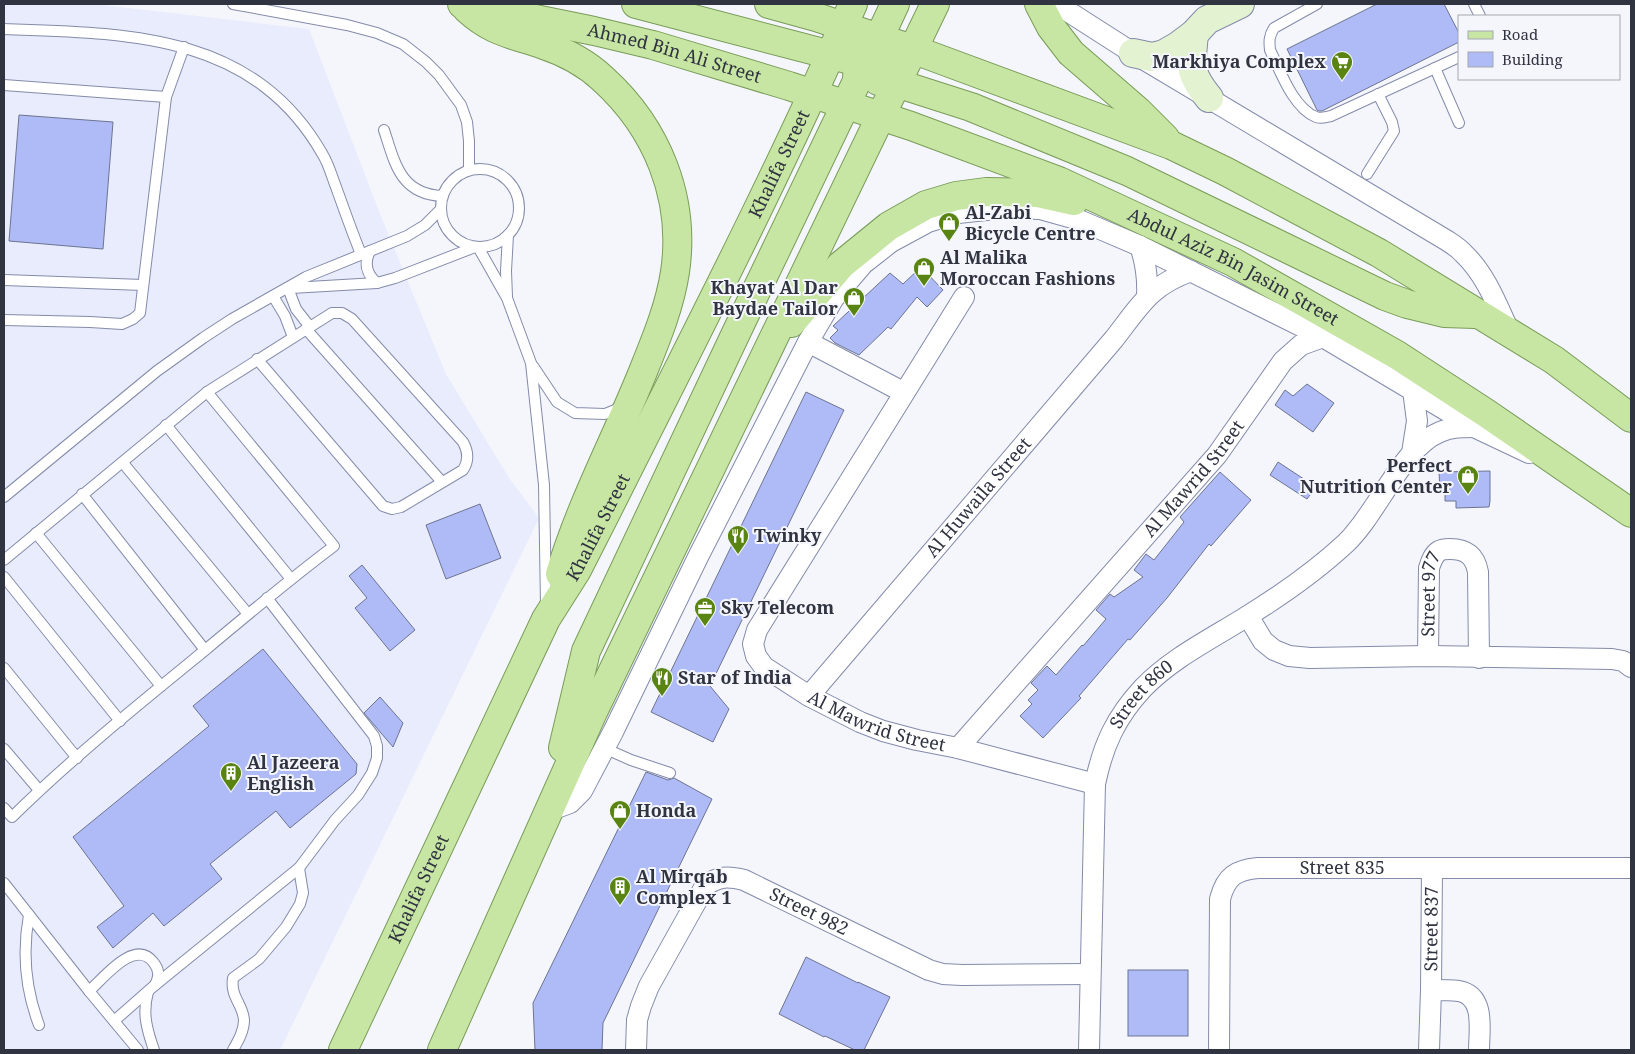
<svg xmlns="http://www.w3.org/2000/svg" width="1635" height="1054" font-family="'Noto Serif',serif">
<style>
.built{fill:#e8ecfc}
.building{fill:#aebbf7;stroke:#6d7491}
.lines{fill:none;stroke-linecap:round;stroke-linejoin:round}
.lane-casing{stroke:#848baa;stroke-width:12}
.street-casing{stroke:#848baa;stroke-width:22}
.secondary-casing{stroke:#848baa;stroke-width:30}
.primary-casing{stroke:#799c58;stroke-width:30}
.lane{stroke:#fff;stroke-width:10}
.street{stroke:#fff;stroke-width:20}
.secondary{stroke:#e3f2d1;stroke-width:28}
.primary{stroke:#c7e5a3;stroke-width:28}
.labels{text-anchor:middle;stroke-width:4;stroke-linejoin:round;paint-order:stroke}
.street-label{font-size:18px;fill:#303340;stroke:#f4f6fc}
.poi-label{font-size:18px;font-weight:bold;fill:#303340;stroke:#f4f6fc;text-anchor:start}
</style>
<rect width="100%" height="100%" fill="#f4f6fc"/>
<path class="built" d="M4,4H93L309,29L380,214L446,374L509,478L539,518L280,1050H4Z"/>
<g class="building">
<path d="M1377,4H1444L1459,33V42L1322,111H1319L1317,110L1287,49Z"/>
<path d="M19,115L113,122L103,249L9,241Z"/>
<path d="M921,267L943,290L927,307L917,297L891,329L888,327L859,355L835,343L830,338L838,330L833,326L890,273L903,284Z"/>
<path d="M1307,384L1334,403L1313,432L1275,405L1285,390L1293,396Z"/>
<path d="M806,392L844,410L710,686L729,709L713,742L651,712Z"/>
<path d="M1278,462L1316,487L1307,499L1270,475Z"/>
<path d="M1490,471V501L1489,507L1456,508V501H1445V490H1440L1439,472Z"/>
<path d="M1220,472L1251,500L1211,546L1209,544L1167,598L1130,640L1128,639L1079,696L1081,698L1043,738L1020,716L1032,704L1028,700L1038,690L1031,683L1047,666L1056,675L1082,645L1083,646L1106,619L1096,610L1110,594L1114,597L1143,577L1134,570L1146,554L1154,560L1184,522L1180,517Z"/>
<path d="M480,504L501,558L446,579L426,525Z"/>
<path d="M362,565L415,630L390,651L355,608L367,598L349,576Z"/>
<path d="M263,649L357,764L356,774L290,828L276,811L210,864L222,879L164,926L153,913L113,948L97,927L124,906L73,837L209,726L193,706Z"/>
<path d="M380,697L403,723L393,747L364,713Z"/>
<path d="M646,772L668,780L674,778L712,799L603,1023L602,1050H535L533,1003Z"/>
<path d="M806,957L858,983V982L890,997L864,1050H855L825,1036L824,1037L779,1014Z"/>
<rect x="1128" y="970" width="60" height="66"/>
</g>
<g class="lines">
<g class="lane-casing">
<g id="lane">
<path d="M233,4L347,25L377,33L403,44L426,62L439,75L461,105L467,122L469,141V170"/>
<path d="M1317,4L1274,28C1269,36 1269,41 1270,50C1280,70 1293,108 1316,117C1320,119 1326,117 1331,116L1459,57"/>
<path d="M1474,4L1480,16"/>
<path d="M4,29C127,33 254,33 323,155C329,165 332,177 336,187C344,209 352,232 361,254"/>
<path d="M1435,68L1459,123"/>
<path d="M4,85L166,97"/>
<path d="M384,130C395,163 400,194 442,196"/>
<circle cx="480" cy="208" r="39"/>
<path d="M1367,174L1394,131L1392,122L1378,94"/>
<path d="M478,247L507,298L531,363L544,485L546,605"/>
<path d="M370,251C364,263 366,274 377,283"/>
<path d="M4,280L143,285"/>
<path d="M288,288L296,309L310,327"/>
<path d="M291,288L377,283L395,278L475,247"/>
<path d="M273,296L285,316L293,337"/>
<path d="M507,297L506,271L508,235"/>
<path d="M4,320L90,322L122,324L133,319L140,313L166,97L184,47"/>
<path d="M306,329L442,482"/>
<path d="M533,366L557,402L575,413L605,414L622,407"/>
<path d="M166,425L291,579"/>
<path d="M123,463L248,614"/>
<path d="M82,494L205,650"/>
<path d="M4,497L157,371L203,338L232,319L306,277L407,236L425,225L440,210"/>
<path d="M36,533L161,686"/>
<path d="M4,560L207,392L332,313H342L352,319L463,442C468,451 469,461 463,470L401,507L392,509L383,506L257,359"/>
<path d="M4,577L120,721"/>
<path d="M4,668L77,758"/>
<path d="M604,748L631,760L670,773"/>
<path d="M4,749L39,790"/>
<path d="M4,808L12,817C72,758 139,704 204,651C247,615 290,579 334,546L207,392"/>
<path d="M4,883L89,991L138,1050"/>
<path d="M29,915C22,953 25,988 39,1025"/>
<path d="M155,985L299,868L335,820L358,795L372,773L377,758V746L374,736L267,598"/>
<path d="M89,991C104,978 135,937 154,963C160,971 159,977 155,985L114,1021"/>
<path d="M148,992C142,1013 147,1030 154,1050"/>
<path d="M233,1050C238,1041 244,1031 244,1020C243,1004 230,997 233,978L259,959L286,927L300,904L303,893L299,868"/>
</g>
</g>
<g class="street-casing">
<g id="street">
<path d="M1059,4L1069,12L1133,53L1446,240C1452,244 1459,248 1464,254C1486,275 1497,305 1509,331"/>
<path d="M1140,246C1146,263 1148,278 1147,297"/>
<path id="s1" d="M964,297L757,630L753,644L756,656L764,667L809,696L860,722L883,731L917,740L958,748L1095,784"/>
<path d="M808,342L903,392"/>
<path d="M1412,453L1417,421L1413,390"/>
<path d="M1248,616L1263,641L1274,650L1289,656L1310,658L1428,656L1612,659L1623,661L1631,667"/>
<path id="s2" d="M1428,656L1429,568C1431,562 1433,555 1439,551C1442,549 1446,549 1450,549C1467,549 1475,556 1478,572L1479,658"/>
<path id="s3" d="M809,696L1114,339C1140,306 1149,286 1191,271"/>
<path id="s4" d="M958,748L1217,455L1283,361L1301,345L1323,337"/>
<path d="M548,811L570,803L582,791L613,732L698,557L808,342L834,298L863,264L891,242L928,222L958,213L1005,208L1040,209L1079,220L1140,246L1323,337L1474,427L1529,453"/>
<path id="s5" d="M1431,990L1432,868"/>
<path id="s6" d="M636,1050L637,1020L641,1006L649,986L705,886C718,876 728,876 744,880L929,970L943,974L962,975L1090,974"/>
<path id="s7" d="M1089,1050L1095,784C1103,745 1116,717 1143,688C1172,658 1211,639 1246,617C1280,596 1316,571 1346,543C1377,514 1402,447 1440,432C1451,427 1462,427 1474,427"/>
<path id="s8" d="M1219,1050L1220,899C1226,876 1236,870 1258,868H1631"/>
<path d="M1429,1050L1431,990C1440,990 1450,990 1459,991C1486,996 1479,1031 1479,1050"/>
</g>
</g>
<g class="secondary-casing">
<g id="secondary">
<path d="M1194,34C1191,66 1188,72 1209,98"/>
<path d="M1133,53L1152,57L1164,54L1178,46L1194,34L1207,20L1240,4"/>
</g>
</g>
<g class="primary-casing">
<g id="primary">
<path id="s9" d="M462,4L594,31L653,45L789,86L911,126L1059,181L1233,262L1397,355L1486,413L1631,513"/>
<path d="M636,4L858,62C879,63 894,58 912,49"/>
<path d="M769,4L816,17L912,49L1171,145L1225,171L1379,253L1554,360L1631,418"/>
<path d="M1039,4L1051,27L1071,53L1138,111L1165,138"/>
<path d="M467,9C493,33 513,34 544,45C565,52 587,64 603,79C657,128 686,198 675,272C670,305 657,337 644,369C617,437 581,503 560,574"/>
<path d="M871,55L895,4"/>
<path d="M878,81L896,83L971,107L1127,171L1385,296L1407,304L1444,313L1475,314"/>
<path d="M791,323L841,265L889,226L926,205L956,196L986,192L1038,193L1074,201"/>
<path d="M563,748L586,651L737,331L857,81C858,57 857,46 843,27"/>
<path id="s10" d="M343,1050L546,619L577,570L604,517C689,347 777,178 853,4"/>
<path d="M442,1050L593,712L935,4"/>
</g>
</g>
<use href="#lane" class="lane"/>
<use href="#street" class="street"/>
<use href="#secondary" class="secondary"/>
<use href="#primary" class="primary"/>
</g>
<defs>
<g id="supermarket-pin" transform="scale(1.125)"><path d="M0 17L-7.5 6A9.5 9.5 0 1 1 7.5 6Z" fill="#598411" stroke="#f4f6fc"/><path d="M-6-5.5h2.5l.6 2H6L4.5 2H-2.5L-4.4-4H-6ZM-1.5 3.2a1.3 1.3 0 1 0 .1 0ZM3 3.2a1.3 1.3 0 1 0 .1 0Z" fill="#fff"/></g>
<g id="shop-pin" transform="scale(1.125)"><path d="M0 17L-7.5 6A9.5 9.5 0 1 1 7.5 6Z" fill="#598411" stroke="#f4f6fc"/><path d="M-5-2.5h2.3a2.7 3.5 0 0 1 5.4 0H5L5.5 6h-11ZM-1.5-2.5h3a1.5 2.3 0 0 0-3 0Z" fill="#fff"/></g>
<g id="restaurant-pin" transform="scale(1.125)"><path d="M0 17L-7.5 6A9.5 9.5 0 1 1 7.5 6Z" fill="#598411" stroke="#f4f6fc"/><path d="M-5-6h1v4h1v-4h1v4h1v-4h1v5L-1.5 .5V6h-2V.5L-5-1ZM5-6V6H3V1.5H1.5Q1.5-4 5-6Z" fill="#fff"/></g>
<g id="office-pin" transform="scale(1.125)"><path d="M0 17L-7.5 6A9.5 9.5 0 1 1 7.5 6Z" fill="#598411" stroke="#f4f6fc"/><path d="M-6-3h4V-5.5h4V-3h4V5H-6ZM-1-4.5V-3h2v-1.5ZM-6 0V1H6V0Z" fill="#fff"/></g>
<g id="building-pin" transform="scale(1.125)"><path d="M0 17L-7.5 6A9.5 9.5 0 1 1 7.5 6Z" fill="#598411" stroke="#f4f6fc"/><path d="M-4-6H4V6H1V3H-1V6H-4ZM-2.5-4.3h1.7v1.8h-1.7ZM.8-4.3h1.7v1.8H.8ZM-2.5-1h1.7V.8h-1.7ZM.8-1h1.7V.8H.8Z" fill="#fff"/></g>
</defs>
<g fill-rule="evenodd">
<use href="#supermarket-pin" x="1342" y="62"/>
<use href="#shop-pin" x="949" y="223"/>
<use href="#shop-pin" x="924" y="268"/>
<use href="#shop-pin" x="854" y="298"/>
<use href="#shop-pin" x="1468" y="476"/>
<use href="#restaurant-pin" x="738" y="536"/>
<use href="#office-pin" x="705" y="608"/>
<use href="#restaurant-pin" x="662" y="678"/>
<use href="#building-pin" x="231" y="773"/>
<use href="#shop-pin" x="620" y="811"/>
<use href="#building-pin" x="620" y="887"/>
</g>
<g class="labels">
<g class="street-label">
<text dy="6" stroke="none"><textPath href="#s9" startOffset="218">Ahmed Bin Ali Street</textPath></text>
<text dy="6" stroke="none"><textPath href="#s10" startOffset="988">Khalifa Street</textPath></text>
<text dy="6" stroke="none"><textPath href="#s9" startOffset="818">Abdul Aziz Bin Jasim Street</textPath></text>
<text dy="6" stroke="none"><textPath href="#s4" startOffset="358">Al Mawrid Street</textPath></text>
<text dy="6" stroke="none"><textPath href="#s3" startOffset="261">Al Huwaila Street</textPath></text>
<text dy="6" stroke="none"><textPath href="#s10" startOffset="582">Khalifa Street</textPath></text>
<text dy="6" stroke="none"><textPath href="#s2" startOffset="62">Street 977</textPath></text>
<text dy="6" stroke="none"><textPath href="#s7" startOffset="369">Street 860</textPath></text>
<text dy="6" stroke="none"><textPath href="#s1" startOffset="559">Al Mawrid Street</textPath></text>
<text dy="6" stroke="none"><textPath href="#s8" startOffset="289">Street 835</textPath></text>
<text dy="6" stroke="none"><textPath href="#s10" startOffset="178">Khalifa Street</textPath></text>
<text dy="6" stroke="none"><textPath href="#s6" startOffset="294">Street 982</textPath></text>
<text dy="6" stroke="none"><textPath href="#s5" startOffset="61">Street 837</textPath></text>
</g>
<g class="poi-label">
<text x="1326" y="68" text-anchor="end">Markhiya Complex</text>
<text x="965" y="219">Al-Zabi<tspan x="965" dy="21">Bicycle Centre</tspan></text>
<text x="940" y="264">Al Malika<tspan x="940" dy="21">Moroccan Fashions</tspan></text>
<text x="838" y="294" text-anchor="end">Khayat Al Dar<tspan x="838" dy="21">Baydae Tailor</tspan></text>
<text x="1452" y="472" text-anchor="end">Perfect<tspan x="1452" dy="21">Nutrition Center</tspan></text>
<text x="754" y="542">Twinky</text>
<text x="721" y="614">Sky Telecom</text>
<text x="678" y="684">Star of India</text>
<text x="247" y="769">Al Jazeera<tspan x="247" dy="21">English</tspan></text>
<text x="636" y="817">Honda</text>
<text x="636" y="883">Al Mirqab<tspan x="636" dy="21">Complex 1</tspan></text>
</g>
</g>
<rect width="1635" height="1054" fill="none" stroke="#303340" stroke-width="10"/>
<rect x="1458" y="15" width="162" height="65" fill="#f4f6fc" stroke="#a6a8b1"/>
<rect x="1468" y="31" width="25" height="8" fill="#c7e5a3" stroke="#a6a8b1"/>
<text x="1502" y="40" font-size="15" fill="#303340">Road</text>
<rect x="1468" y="52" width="25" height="15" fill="#aebbf7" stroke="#a6a8b1"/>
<text x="1502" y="65" font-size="15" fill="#303340">Building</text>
</svg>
